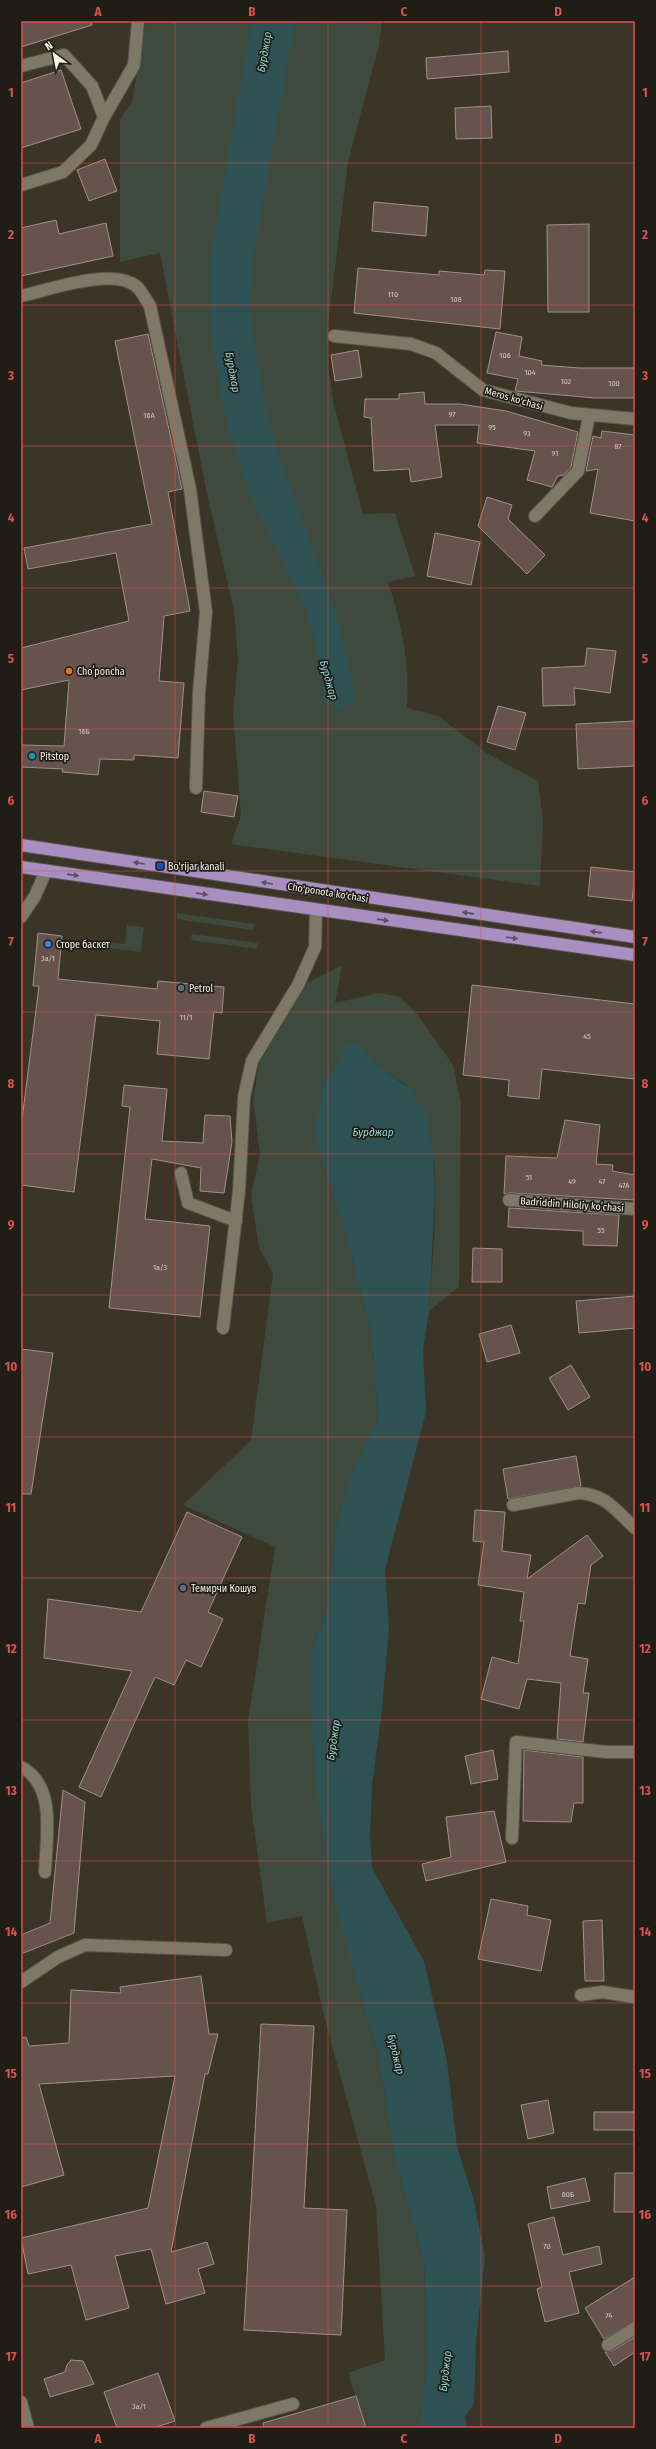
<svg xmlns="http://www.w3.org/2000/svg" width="656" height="2449" font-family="'Fira Sans Condensed',sans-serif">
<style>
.green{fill:#3e4a3d}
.water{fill:#2e5253}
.building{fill:#66534e;stroke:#a38e89}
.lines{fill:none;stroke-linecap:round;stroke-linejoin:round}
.minor-casing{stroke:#585346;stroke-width:14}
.major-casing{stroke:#585346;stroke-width:14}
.minor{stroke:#7e7867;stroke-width:12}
.major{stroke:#a88ec1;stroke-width:12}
.oneway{fill:#5d5063}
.grid{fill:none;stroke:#dc504e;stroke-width:1;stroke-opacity:0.55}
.food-dot{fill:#e8710a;stroke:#1f1d16;stroke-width:1.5}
.culture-dot{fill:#0f9aa8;stroke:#1f1d16;stroke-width:1.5}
.transit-dot{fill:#1a4fb4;stroke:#1f1d16;stroke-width:1.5}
.shop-dot{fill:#3f7fe0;stroke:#1f1d16;stroke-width:1.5}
.service-dot{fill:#5c6f8a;stroke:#1f1d16;stroke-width:1.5}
.labels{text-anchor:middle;stroke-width:3.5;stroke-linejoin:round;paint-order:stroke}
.number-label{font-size:8px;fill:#d0cac1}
.street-label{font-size:10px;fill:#f4f1e7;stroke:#1f1d16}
.poi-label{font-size:10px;fill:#f4f1e7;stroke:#1f1d16;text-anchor:start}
.water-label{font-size:11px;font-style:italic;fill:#8ed5d5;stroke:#1f1d16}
.neatline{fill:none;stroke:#dc504e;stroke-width:1.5}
.grid-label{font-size:13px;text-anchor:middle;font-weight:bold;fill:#dc504e}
</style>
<rect width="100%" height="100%" fill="#3a3526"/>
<g class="green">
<path d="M146,21H382L379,45L348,162L328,324V367L334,405L363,514L395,513L415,576L388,582C402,624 410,664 407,708L438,716L488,754L538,781L543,821L540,886L231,844L241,815L233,713L238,660L234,611L206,489L160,253L120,262V119L132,102Z"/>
<path d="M177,913L254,924L253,930L177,919Z"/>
<path d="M127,925L144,927L141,952L92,946L93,940L125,944Z"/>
<path d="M192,934L258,943L257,949L191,940Z"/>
<path d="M342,965L335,1003L378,993L398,996L418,1015L453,1065L461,1103L459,1287L429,1311C432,1254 449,1136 412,1091C404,1081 389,1075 378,1066C371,1059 364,1051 357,1044L325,1079L315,1133L344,1227L372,1333L378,1419L351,1474L337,1525L325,1616L311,1652L353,1970L379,2057L394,2156L424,2261L427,2359L420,2428H366L348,2373L385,2360L376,2206L325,2020L302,1916L267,1923L251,1806L248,1721L275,1547L183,1505L251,1440L273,1274L259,1247L251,1196L260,1153L253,1101L259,1063L307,983Z"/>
</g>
<g class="water">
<path d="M252,21H295L254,251L249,299L250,317L265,407L277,450L337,617L353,684L354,701L339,709L324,702L318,652L307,611L250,494C223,417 202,331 212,249Z"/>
<path d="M344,1044H357L378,1066L412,1090L426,1113L433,1150L435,1194L429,1311L423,1349L426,1412L385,1570L389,1628L382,1709L372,1786L370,1836L372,1868L424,1961L447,2061L457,2147L473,2197L485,2257L476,2341L474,2403L465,2417L467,2428H420L427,2359L424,2261L394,2156L379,2056L353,1970L332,1889L316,1787L311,1707V1652L325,1616L337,1525L351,1474L378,1419L372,1333L344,1227L314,1133L325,1079L341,1061Z"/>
</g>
<g class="building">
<path d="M21,21H91L92,25L21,47Z"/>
<path d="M508,51L509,72L427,79L426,58Z"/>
<path d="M61,70L81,129L21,148V83Z"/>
<path d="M491,106L492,138L456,139L455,108Z"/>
<path d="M105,159L117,191L89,201L77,170Z"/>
<path d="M374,202L428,207L426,236L372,231Z"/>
<path d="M56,220L59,234L106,223L113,256L21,276V228Z"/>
<path d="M589,224V312H548L547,225Z"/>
<path d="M358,268L439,275V271L484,275L485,270L505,271L500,329L354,313Z"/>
<path d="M496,332L522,337L519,356L542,361L541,365L579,368H635V398H595L515,391L518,379L487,373Z"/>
<path d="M148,334L182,489L168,492L190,611L164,616L159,681L184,683L178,758L134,755V760L100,759L98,775L62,772L63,769L21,767V745L64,746L69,680L21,690V648L129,621L116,553L28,569L24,548L152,524L115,341Z"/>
<path d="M358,350L362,377L335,381L331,355Z"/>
<path d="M424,392L425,404H460L506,411L578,432L571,467L564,475L558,476L552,487L527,480L535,451L477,443L479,425H435L442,477L411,482L409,469L374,471L371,418L364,417L365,399H399V394Z"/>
<path d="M602,431L635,435V521L590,513L598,469L586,471L593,436L601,438Z"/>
<path d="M487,497L512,505L508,519L545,555L527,574L478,526Z"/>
<path d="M435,533L480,542L471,585L427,576Z"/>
<path d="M587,648L616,651L610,693L574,688L575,705L543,706L542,668L585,666Z"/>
<path d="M498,706L526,713L515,750L487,742Z"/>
<path d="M635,721V766L578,769L576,724Z"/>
<path d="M204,791L238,796L234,817L201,812Z"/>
<path d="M591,867L635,872L632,901L588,896Z"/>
<path d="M38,933L62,936L58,979L157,989L158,981L224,987L222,1013L214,1012L209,1059L157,1054L160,1021L96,1015L74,1192L21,1185V1127L39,986H33Z"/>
<path d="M472,985L635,1004V1079L542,1069L539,1099L508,1096L509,1080L463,1075Z"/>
<path d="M124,1085L167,1089L162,1141L203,1143L205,1115L230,1116L232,1142L224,1193L200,1191L201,1168L152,1159L145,1219L210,1226L200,1317L109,1308L130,1107L122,1106Z"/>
<path d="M565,1120L600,1125L596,1164L613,1165L612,1171L635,1175V1200L510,1193L504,1194L506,1156L557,1158Z"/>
<path d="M509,1208L619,1215L617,1246L583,1245V1231L508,1227Z"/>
<path d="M473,1248L502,1249V1282H472Z"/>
<path d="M635,1296V1328L579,1333L576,1301Z"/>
<path d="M511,1325L520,1353L487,1362L479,1334Z"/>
<path d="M21,1349L53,1353L31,1494H21Z"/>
<path d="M571,1365L590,1397L568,1410L549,1378Z"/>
<path d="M576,1456L581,1486L508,1499L503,1469Z"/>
<path d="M475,1510L505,1512L502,1551L531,1555L527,1579L587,1535L603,1556L591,1565L585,1604L578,1603L570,1656L588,1659L583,1693H589L583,1742L557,1739L561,1683L527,1679L519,1709L481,1699L492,1657L518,1664L524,1621H520L524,1592L478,1585L484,1542L473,1541Z"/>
<path d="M187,1512L242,1537L208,1612L223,1619L201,1667L186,1660L174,1685L155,1677L101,1797L79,1787L132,1671L44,1658L48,1599L141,1612Z"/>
<path d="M493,1750L498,1779L471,1784L465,1756Z"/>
<path d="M524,1750L583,1757V1803H574L571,1822L523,1821Z"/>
<path d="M63,1790L85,1802L74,1933L21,1954V1935L50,1923Z"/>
<path d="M494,1811L506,1862L426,1881L422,1864L451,1857L446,1817Z"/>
<path d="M491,1899L528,1906L527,1915L551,1920L541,1971L478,1959Z"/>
<path d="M602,1920L604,1981H585L583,1921Z"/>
<path d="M201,1976L209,2034H218L208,2074H205L171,2252L207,2242L214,2264L198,2269L205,2293L166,2304L151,2249L115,2256L129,2308L86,2320L71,2265L28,2274L21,2238L148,2208L175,2076L39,2084L64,2175L21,2187V2038L26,2037L29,2046L69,2043L71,1990L121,1993L120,1987Z"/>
<path d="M261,2024L314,2026L304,2208L347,2210L341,2335L244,2330Z"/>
<path d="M548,2100L554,2133L528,2139L521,2105Z"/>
<rect x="594" y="2112" width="41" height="18"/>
<path d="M615,2173H635V2212H614Z"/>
<path d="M585,2178L590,2201L551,2209L547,2187Z"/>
<path d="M554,2217L563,2255L599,2246L602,2264L569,2272L579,2313L545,2322L537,2289L542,2287L528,2224Z"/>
<path d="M635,2277V2321L604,2339L585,2308Z"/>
<path d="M635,2337V2352L614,2366L605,2352L612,2351Z"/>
<path d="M71,2360L83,2361L94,2384L50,2397L44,2379L65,2372L67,2365Z"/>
<path d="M158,2373L175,2421L153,2428H117L104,2392Z"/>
<path d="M356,2396L366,2428H264L263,2423Z"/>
</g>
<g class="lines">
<g class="minor-casing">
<g id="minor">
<path d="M21,66L64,55L92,86L104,117L91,145L63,172L21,185"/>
<path d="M104,117L134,65L138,21"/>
<path d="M21,296C49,290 112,267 136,286C142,291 146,300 150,306L190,489L206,612L199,692L196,788"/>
<path d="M334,336L411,344L436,353L483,390L571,413L635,419"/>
<path d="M535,516L578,471L589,416"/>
<path d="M21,917L35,896L46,871"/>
<path d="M181,1173L188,1203L236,1221"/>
<path d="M509,1200L635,1209"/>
<path d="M223,1328L239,1191L244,1097L252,1061L298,985L315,947L316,910"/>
<path d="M513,1505L578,1493C606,1494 616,1511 635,1528"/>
<path d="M21,1767C57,1785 46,1838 45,1872"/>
<path d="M512,1838L516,1742L606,1752H635"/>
<path d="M21,1982L58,1957L85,1945L226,1950"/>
<path d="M581,1995L602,1992L635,1997"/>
<path d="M608,2345L635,2328"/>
<path d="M21,2402L28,2428"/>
<path d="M206,2428L293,2404"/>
</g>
</g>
<g class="major-casing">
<g id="major">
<path d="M21,845L635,937"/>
<path d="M21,867L635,955"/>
</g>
</g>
<use href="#minor" class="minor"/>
<use href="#major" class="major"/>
</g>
<defs><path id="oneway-solid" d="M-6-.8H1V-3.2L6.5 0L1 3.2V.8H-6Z"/></defs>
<g class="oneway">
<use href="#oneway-solid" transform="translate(139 863) rotate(-171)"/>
<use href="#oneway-solid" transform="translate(73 875) rotate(8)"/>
<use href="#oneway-solid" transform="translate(267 883) rotate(-171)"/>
<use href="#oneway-solid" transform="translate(202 894) rotate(8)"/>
<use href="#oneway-solid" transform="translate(468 913) rotate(-172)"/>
<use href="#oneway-solid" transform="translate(383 920) rotate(8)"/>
<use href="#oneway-solid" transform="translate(596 932) rotate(-172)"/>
<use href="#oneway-solid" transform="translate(512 938) rotate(8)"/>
</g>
<path class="grid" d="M175,21V2428M328,21V2428M481,21V2428M21,163H635M21,305H635M21,446H635M21,588H635M21,729H635M21,871H635M21,1012H635M21,1154H635M21,1295H635M21,1437H635M21,1578H635M21,1720H635M21,1861H635M21,2003H635M21,2144H635M21,2286H635"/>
<circle class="food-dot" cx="69" cy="671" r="4"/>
<circle class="culture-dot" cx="32" cy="756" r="4"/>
<rect class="transit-dot" x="156" y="862" width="8" height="8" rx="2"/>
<circle class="shop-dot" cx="48" cy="944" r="4"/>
<g class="service-dot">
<circle cx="181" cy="988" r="4"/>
<circle cx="183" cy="1588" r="4"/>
</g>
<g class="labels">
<g class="number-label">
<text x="393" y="297">110</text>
<text x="456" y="302">108</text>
<text x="505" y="358">106</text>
<text x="530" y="375">104</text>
<text x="566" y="384">102</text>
<text x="614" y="386">100</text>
<text x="452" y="417">97</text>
<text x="149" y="418">16A</text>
<text x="492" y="430">95</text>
<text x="527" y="436">93</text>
<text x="618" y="449">87</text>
<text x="555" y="456">91</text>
<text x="84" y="734">16Б</text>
<text x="48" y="961">3a/1</text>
<text x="186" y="1020">11/1</text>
<text x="587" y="1039">45</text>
<text x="529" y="1180">51</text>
<text x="572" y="1184">49</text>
<text x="602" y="1184">47</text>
<text x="624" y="1188">47A</text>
<text x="601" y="1233">55</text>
<text x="160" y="1270">1а/3</text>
<text x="568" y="2197">60Б</text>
<text x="547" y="2249">70</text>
<text x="609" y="2318">74</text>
<text x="139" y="2409">3a/1</text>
</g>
<g class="street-label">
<text transform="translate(514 398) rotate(16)" y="4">Meros ko'chasi</text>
<text transform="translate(328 892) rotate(9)" y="4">Cho'ponota ko'chasi</text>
<text transform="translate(572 1204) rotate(4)" y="4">Badriddin Hiloliy koʻchasi</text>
</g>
<g class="poi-label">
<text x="77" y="675">Choʻponcha</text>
<text x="40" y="760">Pitstop</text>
<text x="168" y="870">Bo'rijar kanali</text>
<text x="56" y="948">Сторе баскет</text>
<text x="189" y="992">Petrol</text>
<text x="191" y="1592">Темирчи Кошув</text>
</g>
<g class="water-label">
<text transform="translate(264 52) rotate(-80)" y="4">Бурджар</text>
<text transform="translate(233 372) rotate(79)" y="4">Бурджар</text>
<text transform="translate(329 680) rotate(74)" y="4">Бурджар</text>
<text x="373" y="1136">Бурджар</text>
<text transform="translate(333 1740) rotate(-82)" y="4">Бурджар</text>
<text transform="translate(396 2054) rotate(76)" y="4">Бурджар</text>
<text transform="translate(445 2371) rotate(-83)" y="4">Бурджар</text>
</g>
</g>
<rect width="656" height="2449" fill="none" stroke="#1f1d16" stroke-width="44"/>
<g transform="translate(54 54) rotate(328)" stroke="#1f1d16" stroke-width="3" paint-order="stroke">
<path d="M0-3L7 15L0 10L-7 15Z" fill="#f4f1e7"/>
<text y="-6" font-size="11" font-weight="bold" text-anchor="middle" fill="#f4f1e7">N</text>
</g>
<rect x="22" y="22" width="612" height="2405" class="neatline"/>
<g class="grid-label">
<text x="98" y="16">A</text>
<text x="252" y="16">B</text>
<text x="404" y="16">C</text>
<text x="558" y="16">D</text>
<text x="11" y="97">1</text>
<text x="645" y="97">1</text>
<text x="11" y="239">2</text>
<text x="645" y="239">2</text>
<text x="11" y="380">3</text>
<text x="645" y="380">3</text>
<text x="11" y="522">4</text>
<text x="645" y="522">4</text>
<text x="11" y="663">5</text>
<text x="645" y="663">5</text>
<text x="11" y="805">6</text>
<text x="645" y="805">6</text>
<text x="11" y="946">7</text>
<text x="645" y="946">7</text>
<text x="11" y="1088">8</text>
<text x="645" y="1088">8</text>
<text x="11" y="1229">9</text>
<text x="645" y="1229">9</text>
<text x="11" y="1371">10</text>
<text x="645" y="1371">10</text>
<text x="11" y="1512">11</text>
<text x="645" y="1512">11</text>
<text x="11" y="1653">12</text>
<text x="645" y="1653">12</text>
<text x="11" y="1795">13</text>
<text x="645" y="1795">13</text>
<text x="11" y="1936">14</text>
<text x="645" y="1936">14</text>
<text x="11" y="2078">15</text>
<text x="645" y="2078">15</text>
<text x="11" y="2219">16</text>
<text x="645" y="2219">16</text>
<text x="11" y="2361">17</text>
<text x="645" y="2361">17</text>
<text x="98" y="2443">A</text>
<text x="252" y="2443">B</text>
<text x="404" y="2443">C</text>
<text x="558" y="2443">D</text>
</g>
</svg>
